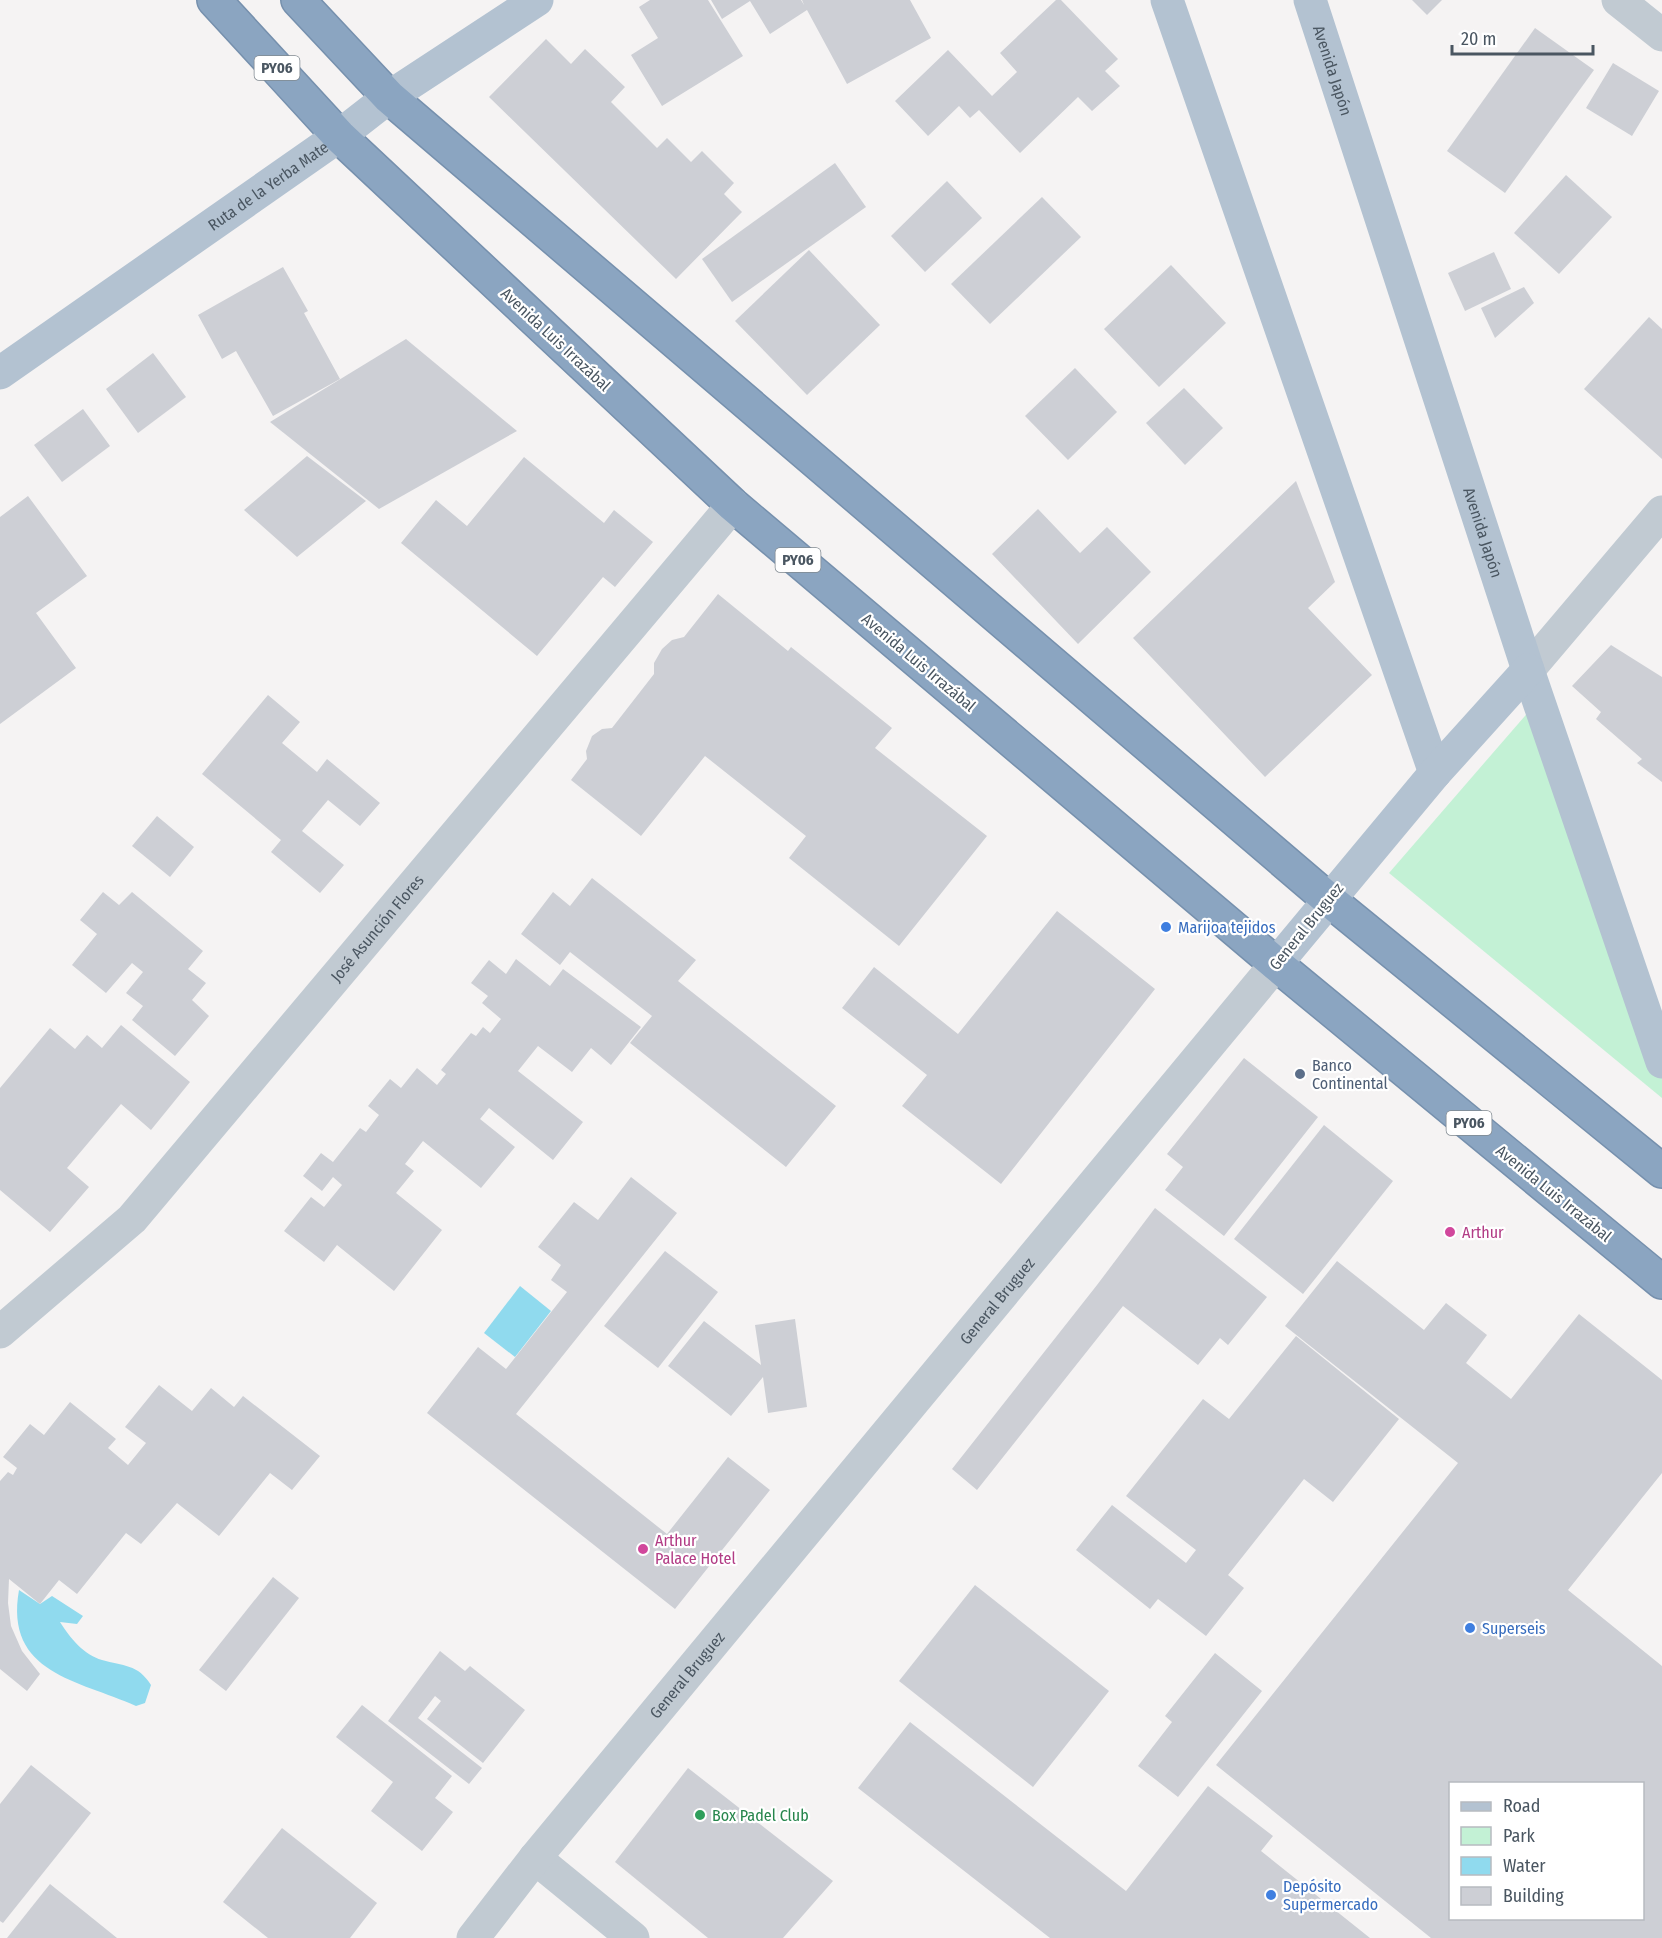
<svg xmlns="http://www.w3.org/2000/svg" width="1662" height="1938" font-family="'Fira Sans Condensed',sans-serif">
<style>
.green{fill:#c3f1d5}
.water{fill:#90daee}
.building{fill:#cdcfd5;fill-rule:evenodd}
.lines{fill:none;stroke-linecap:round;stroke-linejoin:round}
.highway-casing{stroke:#7690ad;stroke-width:36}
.minor{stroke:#c1cad2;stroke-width:33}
.major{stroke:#b3c2d1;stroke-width:33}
.highway{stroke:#8ba5c1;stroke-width:33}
.shop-dot{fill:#3f7fe0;stroke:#fff;stroke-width:2}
.service-dot{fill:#5c6f8a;stroke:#fff;stroke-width:2}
.hotel-dot{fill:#d1479c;stroke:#fff;stroke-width:2}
.leisure-dot{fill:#2e9e5b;stroke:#fff;stroke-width:2}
.labels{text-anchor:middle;stroke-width:4.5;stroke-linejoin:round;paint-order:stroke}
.shield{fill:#fff;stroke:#808990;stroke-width:1.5}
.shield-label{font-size:15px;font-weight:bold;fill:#4a5661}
.street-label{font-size:16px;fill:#4a5661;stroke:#fff}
.shop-label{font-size:16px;fill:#366cbe;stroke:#fff;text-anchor:start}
.service-label{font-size:16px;fill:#4e5e75;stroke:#fff;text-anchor:start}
.hotel-label{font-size:16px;fill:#b23c85;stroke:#fff;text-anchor:start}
.leisure-label{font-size:16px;fill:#27864d;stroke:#fff;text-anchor:start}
</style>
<rect width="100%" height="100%" fill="#f5f3f3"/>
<path class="green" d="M1543,695L1662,1015V1098L1389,873Z"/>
<g class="water">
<path d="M520,1286L551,1311L515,1357L484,1333Z"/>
<path d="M19,1590L40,1604L52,1596L83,1616L77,1624L60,1622C70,1638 84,1655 102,1660C123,1666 138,1664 151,1685L145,1703L136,1706C79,1680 4,1674 19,1590Z"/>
</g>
<g class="building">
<path d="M650,0H708L743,56L662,106L631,55L658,38L639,7Z"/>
<path d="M711,0H801L804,5L802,0H910L931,38L847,84L807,10L770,34L750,1L722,19Z"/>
<path d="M1056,0H1061L1118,59L1105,71L1120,86L1092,111L1078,97L1020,153L979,110L970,118L959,106L928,136L895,101L948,50L992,96L1017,72L1000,53Z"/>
<path d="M1412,0H1442L1427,15Z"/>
<path d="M1535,28L1594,70L1505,193L1447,151Z"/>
<path d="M546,39L571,64L585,49L625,87L611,102L657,148L667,138L691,162L702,151L734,183L724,194L742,212L676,279L489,97Z"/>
<path d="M1613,63L1659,91L1632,136L1586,108Z"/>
<path d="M835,163L866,207L732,302L702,259Z"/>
<path d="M1566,175L1612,217L1559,274L1514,233Z"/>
<path d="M947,181L982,218L925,272L891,236Z"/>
<path d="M1042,197L1081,237L990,324L951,284Z"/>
<path d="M809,250L880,325L807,395L735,321Z"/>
<path d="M1494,252L1511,289L1465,311L1448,273Z"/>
<path d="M1171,265L1226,323L1159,387L1104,329Z"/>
<path d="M283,267L308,311L304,313L340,379L273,416L236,351L222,359L198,315Z"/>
<path d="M1524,287L1534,303L1495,338L1481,308Z"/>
<path d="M1649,317L1662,329V459L1584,389Z"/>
<path d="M406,339L517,431L379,509L270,422Z"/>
<path d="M153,353L186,397L138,433L106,389Z"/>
<path d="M1075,368L1117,412L1068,460L1025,416Z"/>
<path d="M1184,388L1223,428L1185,465L1146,423Z"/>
<path d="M83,409L110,446L62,482L34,445Z"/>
<path d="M307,456L366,501L297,557L244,510Z"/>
<path d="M524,457L604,523L614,510L653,542L615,587L603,577L537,656L401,543L436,500L467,526Z"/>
<path d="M1296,481L1335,582L1308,608L1372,675L1265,777L1133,638Z"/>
<path d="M28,496L87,576L36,613L76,668L0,724V517Z"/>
<path d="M1038,509L1080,553L1107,527L1151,572L1078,644L992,554Z"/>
<path d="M718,594L788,651L791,647L892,728L875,748L987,836L899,946L789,858L806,836L705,756L641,836L571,780L587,759L586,751L592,736L602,729L612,728L654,674V663L662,649L672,640L684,637Z"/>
<path d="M1611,645L1662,677V782L1637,763L1642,759L1596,719L1601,712L1572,686Z"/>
<path d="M268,695L300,722L282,743L317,772L327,759L380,803L360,826L328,800L302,831L344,865L320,893L271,852L281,840L202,774Z"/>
<path d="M157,816L194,847L170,877L132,846Z"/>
<path d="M592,878L696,960L678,981L836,1106L786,1167L630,1043L652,1016L570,952L560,965L521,934L553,892L570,906Z"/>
<path d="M103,892L119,905L132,892L203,951L188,969L206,983L192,1000L209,1016L175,1056L132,1020L143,1006L126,993L143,972L132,963L106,993L72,965L97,934L80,920Z"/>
<path d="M1057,911L1155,989L1001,1184L902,1106L927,1075L842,1008L874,967L958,1034Z"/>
<path d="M516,959L550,986L563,969L641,1027L611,1065L591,1048L572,1072L538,1046L518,1071L583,1122L553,1160L489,1108L480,1119L515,1147L481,1188L423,1141L405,1164L414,1171L396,1193L442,1230L394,1291L337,1245L324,1262L284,1231L311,1197L324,1207L342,1185L333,1177L322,1191L303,1176L321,1153L333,1162L360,1128L366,1132L379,1115L368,1106L390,1079L401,1088L417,1068L437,1085L446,1074L441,1070L471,1033L476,1036L483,1027L490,1033L501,1019L482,1003L488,996L471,983L489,960L506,974Z"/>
<path d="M121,1025L190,1082L151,1130L121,1104L67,1168L89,1187L50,1232L0,1190V1088L50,1028L75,1049L87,1035L102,1048Z"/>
<path d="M1244,1058L1318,1117L1224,1236L1165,1190L1183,1167L1167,1154Z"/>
<path d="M1324,1125L1393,1181L1303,1294L1234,1239Z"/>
<path d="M631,1177L677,1213L516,1414L667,1534L728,1457L770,1490L675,1609L427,1413L478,1347L506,1369L567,1292L551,1280L561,1265L538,1247L574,1202L598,1220Z"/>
<path d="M1155,1208L1267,1297L1228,1345L1220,1338L1198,1365L1123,1306L977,1490L952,1469L1097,1285Z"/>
<path d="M665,1251L718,1292L658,1368L604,1326Z"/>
<path d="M1337,1261L1424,1330L1446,1303L1487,1335L1466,1363L1511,1399L1579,1314L1662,1380V1473L1568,1590L1662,1666V1938H1431L1216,1765L1458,1463L1285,1326ZM1450,1784H1642V1918H1450Z"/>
<path d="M795,1319L807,1407L768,1413L763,1377L731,1416L668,1366L704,1321L761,1365L755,1325Z"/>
<path d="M1296,1336L1399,1419L1333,1502L1304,1479L1228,1575L1244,1588L1206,1636L1158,1599L1150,1609L1076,1550L1112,1505L1186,1563L1196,1550L1126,1496L1203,1399L1229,1419Z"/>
<path d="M159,1385L192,1411L211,1388L234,1407L243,1396L320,1456L292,1490L270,1473L219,1536L177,1503L141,1544L126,1533L77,1594L59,1580L40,1604L9,1579L8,1603L11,1626L22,1651L40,1674L27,1691L0,1669V1481L8,1472L13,1475L17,1468L3,1457L30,1424L44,1435L70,1402L116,1439L108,1448L128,1465L146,1443L125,1427Z"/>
<path d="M273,1577L299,1598L226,1691L199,1670Z"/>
<path d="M975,1585L1109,1691L1033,1787L899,1681Z"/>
<path d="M440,1651L465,1671L470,1666L525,1710L483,1763L427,1719L441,1701L435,1696L418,1718L482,1768L469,1784L388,1721Z"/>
<path d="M1215,1653L1262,1691L1178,1797L1138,1766L1172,1722L1165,1716Z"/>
<path d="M362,1705L452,1776L435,1798L453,1812L422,1851L371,1811L393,1782L336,1737Z"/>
<path d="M910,1722L1126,1891L1208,1786L1273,1836L1261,1851L1370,1938H1050L858,1788Z"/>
<path d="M31,1765L91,1813L3,1923L0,1921V1804Z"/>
<path d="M688,1768L833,1881L783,1938H708L615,1862Z"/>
<path d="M282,1828L377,1903L350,1938H268L223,1902Z"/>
<path d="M50,1884L117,1938H7Z"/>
</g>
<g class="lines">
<g class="highway-casing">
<g id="highway">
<path d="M214,0L339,136L733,505L1276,964L1662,1282"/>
<path d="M298,0L389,97L1328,899L1662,1171"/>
</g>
</g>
<g class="minor">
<path d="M1618,0L1662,35"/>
<path d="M1528,670L1662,512"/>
<path id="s1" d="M0,1332L132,1219L733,505"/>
<path d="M535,1858L633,1938"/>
<path id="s2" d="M473,1938L535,1858L1276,964"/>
</g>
<g class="major">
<path d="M1167,0L1435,773"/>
<path id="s3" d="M1310,0L1528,670L1662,1062"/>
<path id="s4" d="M0,373L339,136L389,97L537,0"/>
<path d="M1276,964L1435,773L1528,670"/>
</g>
<use href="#highway" class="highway"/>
</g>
<g class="shop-dot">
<circle cx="1166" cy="927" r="6"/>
<circle cx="1470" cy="1628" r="6"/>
<circle cx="1271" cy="1895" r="6"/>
</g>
<circle class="service-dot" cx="1300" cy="1074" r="6"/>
<g class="hotel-dot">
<circle cx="1450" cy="1232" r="6"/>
<circle cx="643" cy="1549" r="6"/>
</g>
<circle class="leisure-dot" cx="700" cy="1815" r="6"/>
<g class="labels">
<g class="shield">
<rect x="254.5" y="56" width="45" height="24" rx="4.5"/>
<rect x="775.5" y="548" width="45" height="24" rx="4.5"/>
<rect x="1446.5" y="1111" width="45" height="24" rx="4.5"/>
</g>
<g class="shield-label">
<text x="277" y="73">PY06</text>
<text x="798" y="565">PY06</text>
<text x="1469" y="1128">PY06</text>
</g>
<g class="street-label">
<text dy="6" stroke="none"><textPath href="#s3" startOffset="74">Avenida Japón</textPath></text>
<text dy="6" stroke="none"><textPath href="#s4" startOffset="327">Ruta de la Yerba Mate</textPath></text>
<text transform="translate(556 339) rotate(43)" y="6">Avenida Luis Irrazábal</text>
<text dy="6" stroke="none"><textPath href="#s3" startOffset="560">Avenida Japón</textPath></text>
<text transform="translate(919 662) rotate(40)" y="6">Avenida Luis Irrazábal</text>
<text transform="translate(1306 926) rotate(-51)" y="6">General Bruguez</text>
<text dy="6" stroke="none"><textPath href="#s1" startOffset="554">José Asunción Flores</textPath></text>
<text transform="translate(1554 1193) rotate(39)" y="6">Avenida Luis Irrazábal</text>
<text dy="6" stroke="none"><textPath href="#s2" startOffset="825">General Bruguez</textPath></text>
<text dy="6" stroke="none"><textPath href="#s2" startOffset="339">General Bruguez</textPath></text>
</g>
<g class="shop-label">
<text x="1178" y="933">Marijoa tejidos</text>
<text x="1482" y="1634">Superseis</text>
<text x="1283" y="1892">Depósito<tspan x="1283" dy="18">Supermercado</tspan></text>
</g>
<g class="service-label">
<text x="1312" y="1071">Banco<tspan x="1312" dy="18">Continental</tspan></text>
</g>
<g class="hotel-label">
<text x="1462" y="1238">Arthur</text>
<text x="655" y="1546">Arthur<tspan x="655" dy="18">Palace Hotel</tspan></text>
</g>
<g class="leisure-label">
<text x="712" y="1821">Box Padel Club</text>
</g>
</g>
<rect x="1449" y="1782" width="195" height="138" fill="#ffffff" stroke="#b7bbc0" stroke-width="1.5"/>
<rect x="1461" y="1802" width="30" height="9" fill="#b3c2d1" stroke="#b7bbc0" stroke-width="1.5"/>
<text x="1503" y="1812" font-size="18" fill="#4a5661">Road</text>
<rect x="1461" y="1827" width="30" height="18" fill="#c3f1d5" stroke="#b7bbc0" stroke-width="1.5"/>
<text x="1503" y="1842" font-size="18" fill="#4a5661">Park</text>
<rect x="1461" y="1857" width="30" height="18" fill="#90daee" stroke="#b7bbc0" stroke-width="1.5"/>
<text x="1503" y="1872" font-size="18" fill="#4a5661">Water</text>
<rect x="1461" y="1887" width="30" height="18" fill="#cdcfd5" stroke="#b7bbc0" stroke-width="1.5"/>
<text x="1503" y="1902" font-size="18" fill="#4a5661">Building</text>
<path d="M1452 45v9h141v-9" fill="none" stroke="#4a5661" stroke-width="3"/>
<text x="1461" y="45" font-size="18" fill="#4a5661" stroke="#ffffff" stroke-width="4.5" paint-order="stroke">20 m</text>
</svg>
